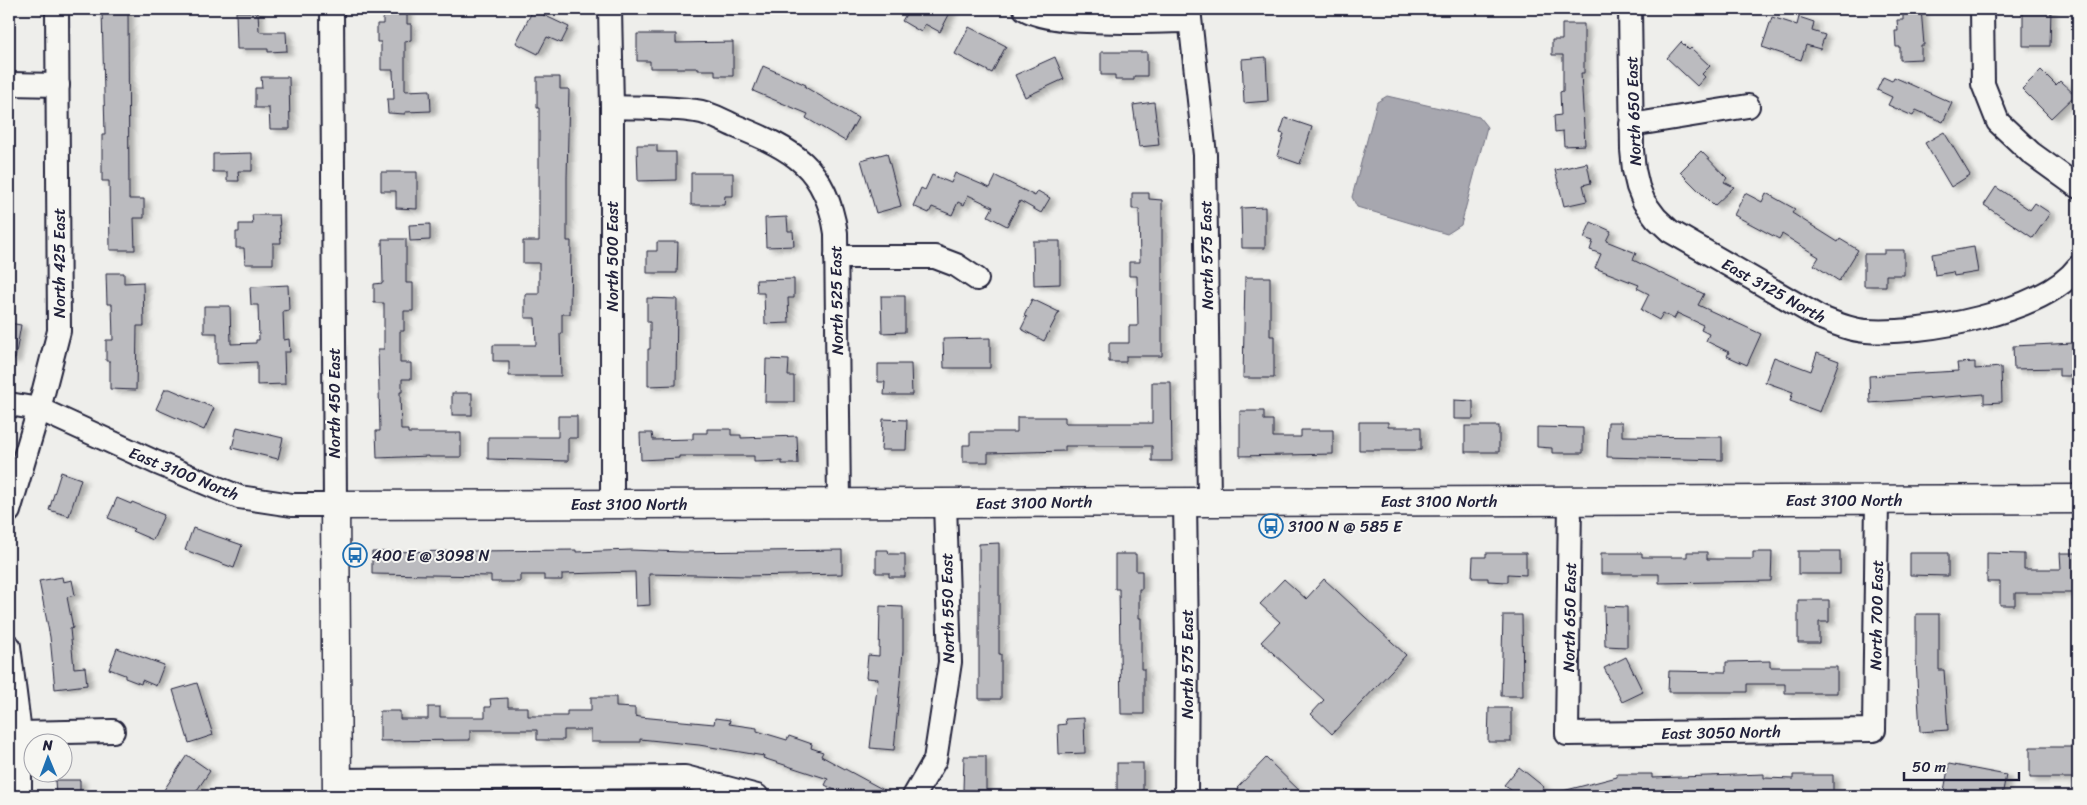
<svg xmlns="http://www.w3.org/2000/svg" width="2087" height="805" font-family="Sriracha,sans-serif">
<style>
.water{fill:#a7a7af;stroke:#727281}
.building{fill:#bbbbbf;stroke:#22223b;filter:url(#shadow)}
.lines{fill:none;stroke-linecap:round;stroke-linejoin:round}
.minor-casing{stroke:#22223b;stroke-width:26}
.major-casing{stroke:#22223b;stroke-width:31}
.minor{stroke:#f6f6f2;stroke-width:22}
.major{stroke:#f6f6f2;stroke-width:28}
.labels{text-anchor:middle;stroke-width:4;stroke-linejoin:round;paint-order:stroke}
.street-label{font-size:16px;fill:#22223b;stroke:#f6f6f2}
.poi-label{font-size:16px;fill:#22223b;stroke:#f6f6f2;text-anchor:start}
</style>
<defs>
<filter id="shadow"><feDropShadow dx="5.5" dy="3" stdDeviation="2.5" flood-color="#0004"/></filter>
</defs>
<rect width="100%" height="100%" fill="#eeeeeb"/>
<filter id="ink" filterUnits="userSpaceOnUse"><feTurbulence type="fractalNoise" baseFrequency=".02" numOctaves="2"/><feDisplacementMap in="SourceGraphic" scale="10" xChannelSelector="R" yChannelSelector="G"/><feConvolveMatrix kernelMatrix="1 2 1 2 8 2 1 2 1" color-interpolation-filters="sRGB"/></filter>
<g filter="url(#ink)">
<path class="water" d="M1387,96L1479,117L1487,127L1461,225L1447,234L1357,207L1352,197L1377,102Z"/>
<g class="building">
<path d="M383,9H407V24H411V40L405,41V91L430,90L431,111L405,112V114L388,113L387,99H394L393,70H381V42H377V24H383Z"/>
<path d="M909,9H952L940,32L925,24L921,32L902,21Z"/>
<path d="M1903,9H1921L1924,45H1921V59L1900,60V47H1896L1895,31H1898L1897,20H1903Z"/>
<path d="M2023,9H2051L2050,46H2023Z"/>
<path d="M102,10H128L129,199H144V218H134L135,250H110L109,181H102V135H105Z"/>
<path d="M533,10L569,27L561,43L547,37L538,54L516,43Z"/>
<path d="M236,12H258L259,31L261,32H286L287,51L268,52V49H237Z"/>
<path d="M1772,17L1797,25L1799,17L1814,22L1812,31L1825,35L1820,49L1806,45L1801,60L1762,47Z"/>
<path d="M1562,24H1584V73H1581L1585,145L1564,146L1563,131L1555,132L1554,116L1561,115L1560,92L1563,91V55H1552V40H1562Z"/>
<path d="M969,27L1006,46L992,73L955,54Z"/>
<path d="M637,34H676V43L733,42V76H715V70H698V68H650V61H637Z"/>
<path d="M1681,42L1689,50L1691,48L1710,66L1702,74L1705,77L1697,86L1667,58Z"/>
<path d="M1101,52H1147V76H1134V80H1115V75H1101Z"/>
<path d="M1055,57L1064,79L1025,97L1015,75Z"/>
<path d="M1266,57L1268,101L1244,103L1242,59Z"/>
<path d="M763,66L806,85L805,87L858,118L845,141L806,118L808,114L753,91Z"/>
<path d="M2041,70L2056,85L2060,81L2075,95L2051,118L2022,89Z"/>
<path d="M261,77H289L290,129H270L269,108H255V88H262Z"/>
<path d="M537,77H560V89H569L567,178V241H571L570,314H562V334H560L561,376H509V361H493V345H536L535,318H525V294H539V263H523V241H539V108H537Z"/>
<path d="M1883,77L1892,81L1894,77L1952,103L1943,122L1916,110L1913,116L1888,105L1892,97L1877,90Z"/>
<path d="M1154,102L1159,145L1139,147L1133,105Z"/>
<path d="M1285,118L1312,127L1300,164L1277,156L1284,134L1280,133Z"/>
<path d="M1944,132L1970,175L1951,187L1925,143Z"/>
<path d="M637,145H657V152H676V180L638,181Z"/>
<path d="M1701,151L1727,178L1724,182L1734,187L1714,206L1680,172Z"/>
<path d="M252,153V171H238L239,181H227V172H213V154Z"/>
<path d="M887,153L901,206L876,213L861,160Z"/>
<path d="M1587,163L1591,183L1583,185L1587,201L1564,206L1555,170Z"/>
<path d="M381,172H417V209L396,208V191H381Z"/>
<path d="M691,173H733V196H725L724,205H691Z"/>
<path d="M955,173L990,188L996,176L1035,196L1038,191L1050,198L1041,213L1020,201L1007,226L988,216L993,207L968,195L964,205L958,202L952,215L932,207L929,213L913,206L921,188L925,190L932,175L951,183Z"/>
<path d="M1996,187L2030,210L2035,203L2050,213L2033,238L1984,205Z"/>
<path d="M1132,193H1149V199L1162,200V356H1126V362H1109V343H1129V326H1138L1137,276H1129V262H1140L1139,209H1132Z"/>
<path d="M1745,193L1762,202L1766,193L1795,209L1792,213L1838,242L1840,239L1858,250L1839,281L1814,265L1819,257L1782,234L1779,239L1734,215Z"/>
<path d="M1265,207V248H1242L1241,208Z"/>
<path d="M252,215H279L281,243H273V264H245L244,248H236V232H239V224H253Z"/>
<path d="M787,217L788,231H793L794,246L766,247L765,218Z"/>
<path d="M1591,222L1611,231L1606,241L1636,253L1633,260L1704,294L1698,305L1761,334L1747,365L1727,356L1729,352L1706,341L1709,334L1701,330L1703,325L1677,313L1674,319L1663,313L1659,320L1641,310L1649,294L1637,288L1639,285L1595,268L1601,254L1590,250L1593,241L1584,238Z"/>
<path d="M430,224V240L410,241L409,225Z"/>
<path d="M382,239H406V283H413V311H404V331H400V363H411V379H402V392H400L401,430H408V433H461V457H429V456L377,458L376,431H380L378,349H384V303H374V284L383,283Z"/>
<path d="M1033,241H1060V284L1034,285Z"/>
<path d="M657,242H678L677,273H647V251H657Z"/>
<path d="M1974,247L1978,272L1954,276L1953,272L1935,275L1932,254Z"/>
<path d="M1884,250H1904V275H1886V286H1864V254H1884Z"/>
<path d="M106,273H124V283L143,282L144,326H137L136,390L110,389V361H106V340H113L112,304H107Z"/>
<path d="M1245,277H1270V336H1274V378H1243Z"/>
<path d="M794,279V298H788L789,323L765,324L764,293H757L756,280Z"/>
<path d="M288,285L289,310L283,311L284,340L289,339L290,352H284L285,384L257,385V362L217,364V333H204V306H230L231,344L256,343V340H259L258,305H251L250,287Z"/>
<path d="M881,296H905V332L882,333Z"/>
<path d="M647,298L677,299L676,385L648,386V349H650V322H647Z"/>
<path d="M1032,299L1059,312L1044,341L1021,329L1027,317L1024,316Z"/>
<path d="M9,323L21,325L15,359H9Z"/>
<path d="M990,338V368H944L943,339Z"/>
<path d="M2074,343L2076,376H2059V368L2014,369L2013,346Z"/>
<path d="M1817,353L1839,361L1820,412L1790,401L1793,392L1765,382L1774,357L1811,371Z"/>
<path d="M766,359L789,360L788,376H794V402H765Z"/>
<path d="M1975,362V369L2001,367L2002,402L1984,403V394L1870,403L1869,376L1958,371L1957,363Z"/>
<path d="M878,364H911L912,395H884L885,382H878Z"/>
<path d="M1152,382H1171L1172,461H1152V446H1065V451L988,453V462H963V445H970V432H1017V417H1065V423H1152Z"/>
<path d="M165,389H170L214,408L204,430L156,409Z"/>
<rect x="452" y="393" width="20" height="22"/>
<path d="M1454,400L1473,401V419H1454Z"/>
<path d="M1240,411H1264V420H1273V437H1301V430H1333V454L1240,456Z"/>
<path d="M558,416H577V438H568V461L488,459V437H558Z"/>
<path d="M883,419L907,420L906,450H881Z"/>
<path d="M1359,422H1388V427H1421V450H1359Z"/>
<path d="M1608,422H1622V436L1722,437V460L1607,457Z"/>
<rect x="1465" y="426" width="34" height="26"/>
<path d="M237,427L283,438L278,459L232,448Z"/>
<path d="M1537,427L1583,428V453H1552V448L1537,447Z"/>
<path d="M707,429H731V435H741V438L797,436L798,464H782V461L754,462V456H679V458L641,460L640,433H652L653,440L693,439V433H707Z"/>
<path d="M61,472L81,479L69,516L49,510Z"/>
<path d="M117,498L131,504L132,502L164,515L153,540L132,531L134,529L108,518Z"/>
<path d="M193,528L242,545L234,568L185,550Z"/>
<path d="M999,543V654H1001V699H979V544Z"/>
<path d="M576,550V552L631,550L682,552L842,550V574L746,576L649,574L650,605L636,606L635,572L562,574V580H544V575H520V582H491V576L372,574V552Z"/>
<path d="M876,550H888L889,554H905V577H889V573H876Z"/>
<rect x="1798" y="551" width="42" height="23"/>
<path d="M1687,552H1707V559H1753V552H1772L1771,581L1659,583V574H1601V553H1642V557H1687Z"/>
<path d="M1486,553H1526V575L1508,574V582L1488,581V578H1472L1473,557H1486Z"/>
<path d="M1910,553H1948V576L1910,575Z"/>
<path d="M1987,553L2024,554V569H2061L2060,553H2078V593H2015V605H2000V582H1987Z"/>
<path d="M1115,554H1136V571H1142V589H1139V618H1141V669H1144V714H1121L1119,589H1115Z"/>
<path d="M62,577L63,582L72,580L75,595L67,597L73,628L70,629L74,668L85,667L87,685L55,689L50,637L39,581Z"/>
<path d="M1284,579L1306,599L1324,579L1406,655L1332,734L1311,714L1324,700L1261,642L1280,622L1260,604Z"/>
<path d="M1798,600H1829V622H1819V643H1798Z"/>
<path d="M880,606L903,607V651L894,750L870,748L878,679L866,678L868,655L879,656Z"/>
<path d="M1604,606L1627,607V647L1605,646Z"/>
<path d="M1916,614H1939V670H1944L1948,730L1920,732L1916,660Z"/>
<path d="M1503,615H1522L1523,696H1501Z"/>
<path d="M117,648L164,665L156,686L142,680L141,684L125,678V675L109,669Z"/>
<path d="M1626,657L1643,692L1622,702L1604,668Z"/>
<path d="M1770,661V667H1837V693H1785V684H1747V692H1668L1669,671L1726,672V662Z"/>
<path d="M197,683L213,735L189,743L173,690Z"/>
<path d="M591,697H616V707L635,708V716L640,717L714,724L715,718L730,720L729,724L757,728V731L787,740L789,736L812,744L811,748L823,752L821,756L895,796H846L825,785L828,779L763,758L764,756L699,745L640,739V742H591V730H564V740H537V730H470V740L380,741V711H400V719H428V707H440V717H485V707H491L490,699L508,698V707H528V716H567V711H591Z"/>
<path d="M1489,708H1511V742H1488Z"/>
<path d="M1084,718L1085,753L1059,754L1058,725L1066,724L1065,719Z"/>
<path d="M2030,747H2074L2075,778H2030Z"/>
<path d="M187,755L210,771L193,796H160Z"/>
<path d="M964,756H986V790H963Z"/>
<path d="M1266,758L1305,796H1246L1237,788Z"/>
<rect x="1117" y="763" width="26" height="32"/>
<path d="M1949,764L2006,775L2002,796H1943Z"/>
<path d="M1519,767L1544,787L1537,796H1519L1504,785Z"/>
<path d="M1617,774H1652V778L1764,774V778L1793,779V775H1833V796H1560L1559,792L1617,777Z"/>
<path d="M55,780H80V796H56Z"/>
</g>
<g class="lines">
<g class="minor-casing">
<g id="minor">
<path d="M610,9L612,107V504"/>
<path d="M1025,9C1055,27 1150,21 1189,21"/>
<path d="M1189,9L1205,155L1209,502"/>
<path d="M1630,9L1632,150L1634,170L1638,187L1644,202L1656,218L1670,231L1819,317C1834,323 1850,330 1866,331C1921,335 2044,313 2078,267"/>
<path d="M1982,9L1983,84L1998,122L2031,153L2078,187"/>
<path d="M9,84L58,85"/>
<path d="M612,107C640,108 669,107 696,111C709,112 723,121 735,126C793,149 826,167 836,233L839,503"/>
<path d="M1631,125L1748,106"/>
<path d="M836,257H935L956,265L977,279"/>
<path d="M9,404L39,409L155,462L239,497L292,505H335L332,9"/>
<path d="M1570,500L1567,734L1874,730L1877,500"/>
<path d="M1185,501L1187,642L1186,796"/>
<path d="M9,511L39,409L59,331L57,9"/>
<path d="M9,646L20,733V796"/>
<path d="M20,733L113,731"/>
<path d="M337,780L685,777L757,796"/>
<path d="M914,796L935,760L950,662L945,503"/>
</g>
</g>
<g class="major-casing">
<path id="major" d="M337,796L335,505L2078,499"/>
</g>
<use href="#minor" class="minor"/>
<use href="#major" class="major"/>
</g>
</g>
<defs>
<g id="bus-ring" transform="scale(1.25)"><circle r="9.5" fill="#f6f6f2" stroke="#1f6fb2" stroke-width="1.5"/><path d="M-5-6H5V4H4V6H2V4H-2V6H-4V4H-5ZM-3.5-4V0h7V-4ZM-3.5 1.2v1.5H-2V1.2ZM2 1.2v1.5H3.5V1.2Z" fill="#1f6fb2"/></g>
</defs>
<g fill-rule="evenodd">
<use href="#bus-ring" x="1271" y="526"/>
<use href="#bus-ring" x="355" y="555"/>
</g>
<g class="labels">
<g class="street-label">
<text transform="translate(1633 111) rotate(-92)" y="6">North 650 East</text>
<text transform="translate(1206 255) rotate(-91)" y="6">North 575 East</text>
<text transform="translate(612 256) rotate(-90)" y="6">North 500 East</text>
<text transform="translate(59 263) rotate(-90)" y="6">North 425 East</text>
<text transform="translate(1774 290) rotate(29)" y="6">East 3125 North</text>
<text transform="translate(836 300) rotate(-91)" y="6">North 525 East</text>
<text transform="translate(334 403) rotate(-90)" y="6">North 450 East</text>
<text transform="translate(184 473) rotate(22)" y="6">East 3100 North</text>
<text x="1844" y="506">East 3100 North</text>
<text x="1439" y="507">East 3100 North</text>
<text transform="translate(1034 502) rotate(-1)" y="6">East 3100 North</text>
<text x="629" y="510">East 3100 North</text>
<text transform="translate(947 608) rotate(-91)" y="6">North 550 East</text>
<text transform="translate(1876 615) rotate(-89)" y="6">North 700 East</text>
<text transform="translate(1569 617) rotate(-89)" y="6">North 650 East</text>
<text transform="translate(1187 664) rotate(-90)" y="6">North 575 East</text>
<text transform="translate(1721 732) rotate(-1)" y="6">East 3050 North</text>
</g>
<g class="poi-label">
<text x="1288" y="532">3100 N @ 585 E</text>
<text x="372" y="561">400 E @ 3098 N</text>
</g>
</g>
<rect width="2087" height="805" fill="none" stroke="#f6f6f2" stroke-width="30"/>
<rect x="15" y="15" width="2057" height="775" fill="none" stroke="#22223b" stroke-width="2" filter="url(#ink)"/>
<g transform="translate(48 758) rotate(359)"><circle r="24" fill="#f6f6f2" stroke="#a1a1a9"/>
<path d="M0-4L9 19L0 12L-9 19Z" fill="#1f6fb2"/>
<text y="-8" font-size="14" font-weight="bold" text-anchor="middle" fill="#22223b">N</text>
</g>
<path d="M1904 772v8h115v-8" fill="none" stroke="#22223b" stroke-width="2.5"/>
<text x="1912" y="772" font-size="15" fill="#22223b" stroke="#f6f6f2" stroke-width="4" paint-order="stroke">50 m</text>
</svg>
